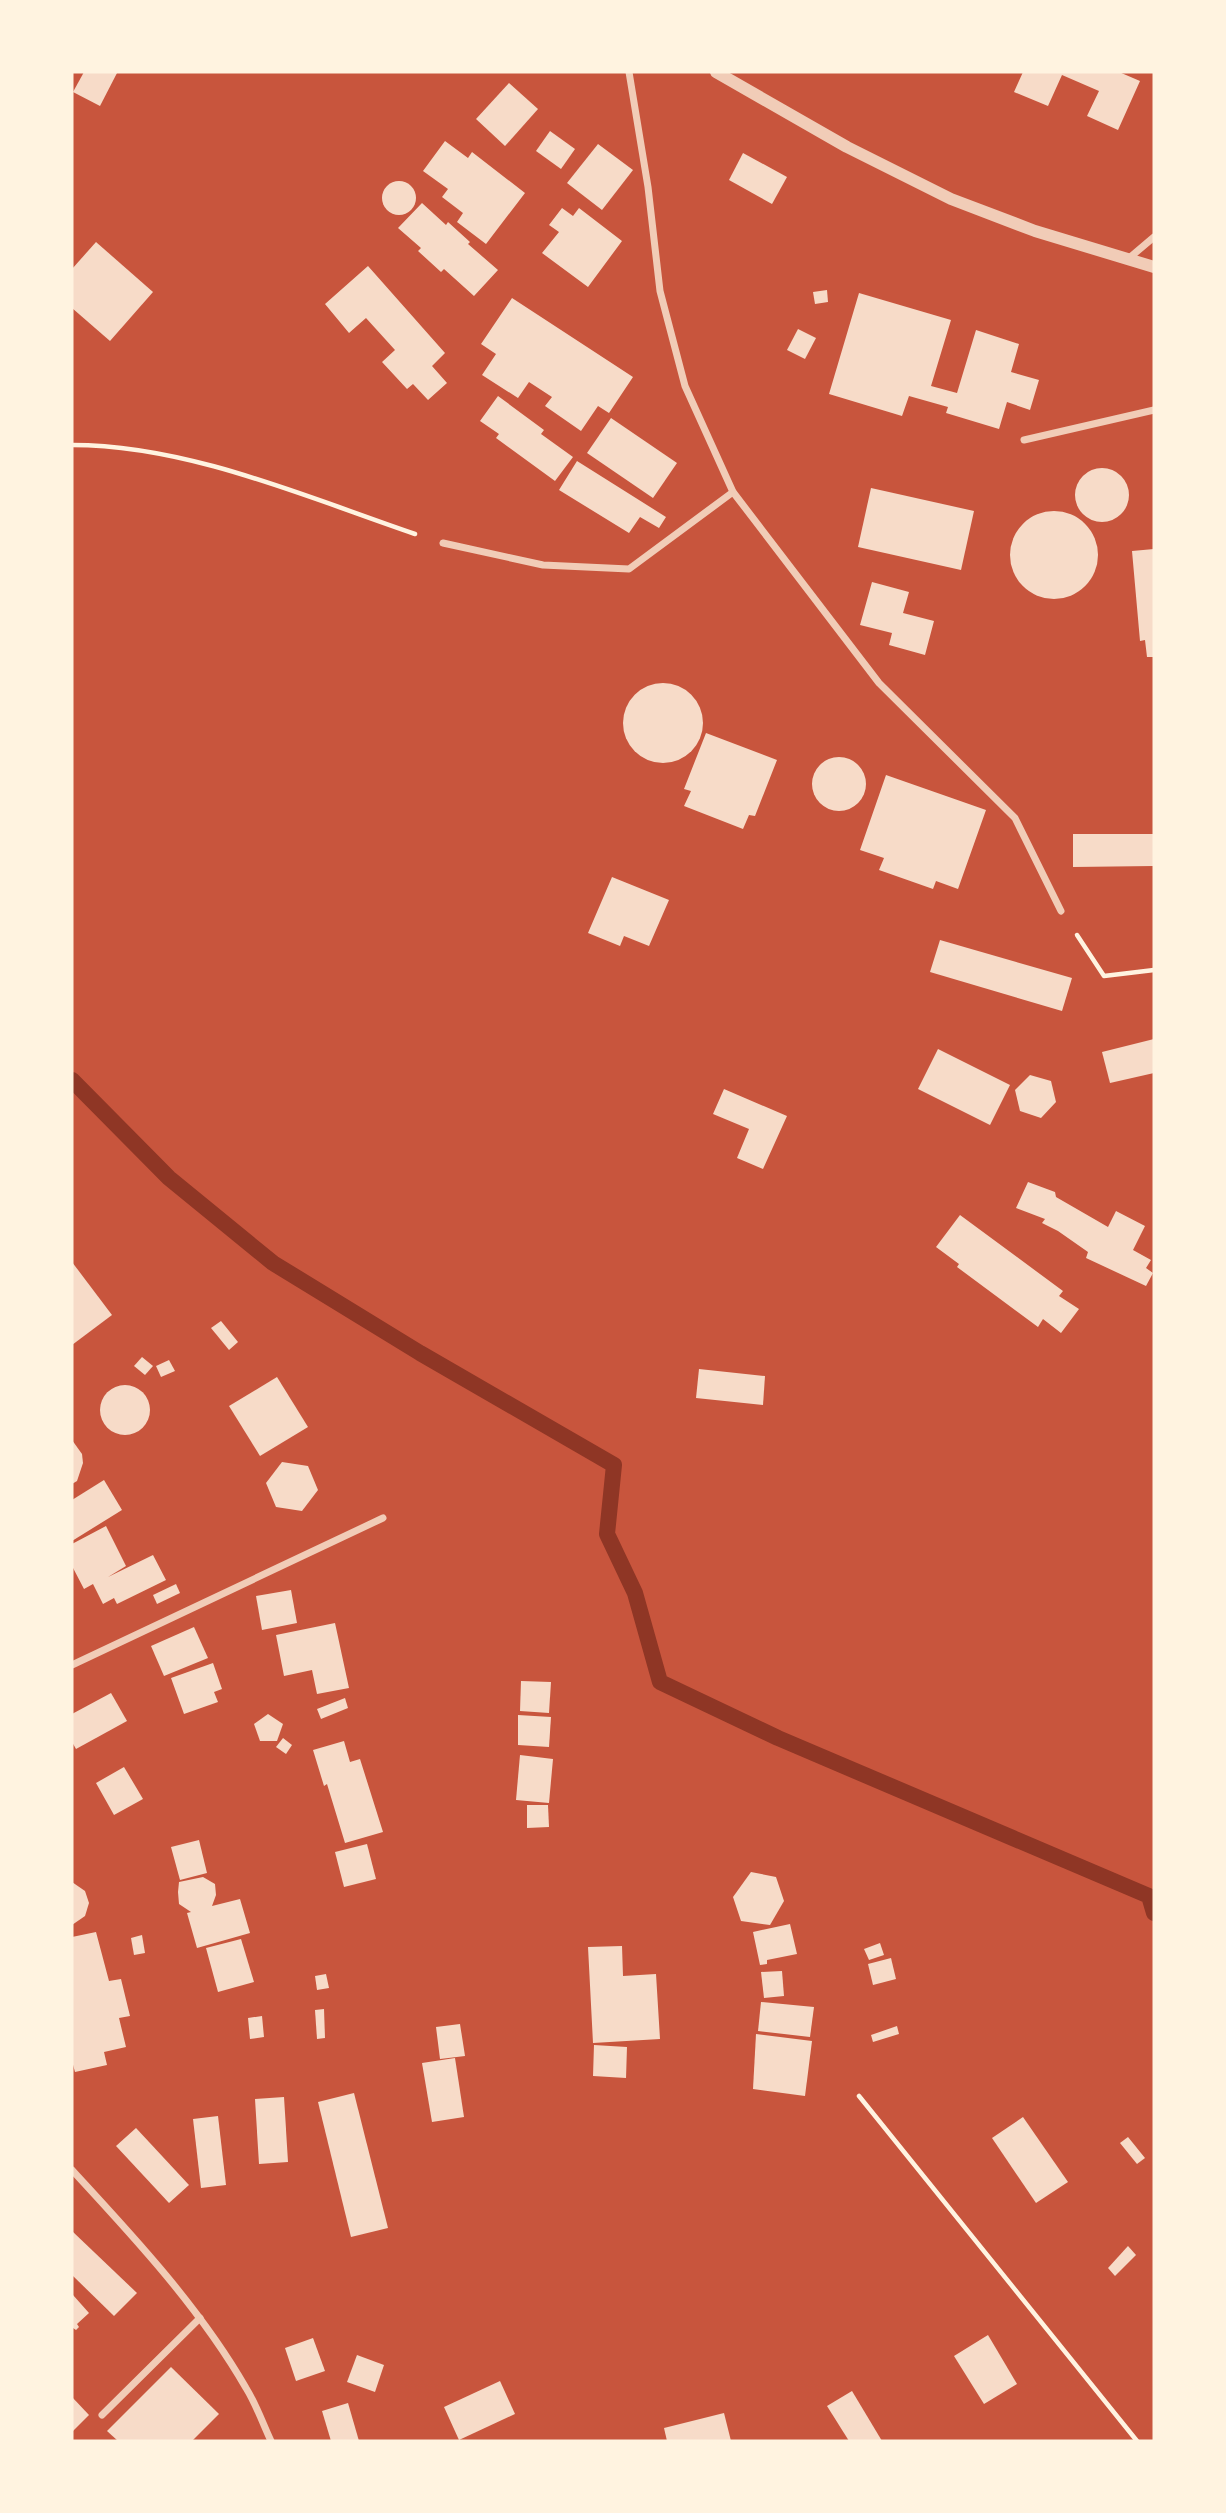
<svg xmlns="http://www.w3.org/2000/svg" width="1226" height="2513" font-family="'Source Sans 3',sans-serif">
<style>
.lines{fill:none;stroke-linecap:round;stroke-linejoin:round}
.stream{stroke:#8f3625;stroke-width:16}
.building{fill:#f7dbc8}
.path{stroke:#fff3e0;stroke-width:4.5}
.minor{stroke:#f1ccb7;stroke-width:7}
.tertiary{stroke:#f1ccb7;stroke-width:12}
</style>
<rect width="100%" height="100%" fill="#c8553d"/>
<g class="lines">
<path class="stream" d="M72,1080L169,1178L273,1263L420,1353L614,1465L607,1534L635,1593L660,1682L778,1738L1149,1896L1154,1913"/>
</g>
<g class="building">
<path d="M84,72L117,73L100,106L73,92Z"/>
<path d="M1023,72H1119L1140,81L1118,130L1087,116L1099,91L1062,75L1048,106L1014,92Z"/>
<path d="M509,83L538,109L505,146L476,119Z"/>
<path d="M550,131L575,149L561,169L536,151Z"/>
<path d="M445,141L468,158L472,152L525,193L486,244L457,222L463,213L442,197L448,189L423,171Z"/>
<path d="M598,144L633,170L602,210L567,183Z"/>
<path d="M743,153L787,177L772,204L729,180Z"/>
<circle cx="399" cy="198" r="17"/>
<path d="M422,203L446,225L448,222L470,242L468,244L498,270L474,296L444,269L441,272L418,251L421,248L398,228Z"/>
<path d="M562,208L573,216L579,208L622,241L588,287L542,253L559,232L549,225Z"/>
<path d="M96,242L153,292L110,341L72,308V269Z"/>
<path d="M368,266L445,353L432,366L447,383L428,400L413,384L407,389L382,362L395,350L366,318L349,333L325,304Z"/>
<path d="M827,290L828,302L815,304L813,292Z"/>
<path d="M859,293L951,320L931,386L957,393L976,330L1019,344L1011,372L1039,380L1030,410L1007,402L999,429L946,413L948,407L909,396L902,416L829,394Z"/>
<path d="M512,298L633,377L609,413L598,406L581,431L545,406L552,397L529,382L518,398L482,375L496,354L481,344Z"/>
<path d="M798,329L816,338L805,359L787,350Z"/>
<path d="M498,396L544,430L541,434L573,457L555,481L496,438L499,434L480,421Z"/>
<path d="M611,418L677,463L653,498L587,453Z"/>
<path d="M577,461L666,517L659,528L640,517L629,533L559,490Z"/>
<circle cx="1102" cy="495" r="27"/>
<path d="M871,488L974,511L961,570L858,547Z"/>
<circle cx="1054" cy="555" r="44"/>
<path d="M1154,549V657H1147L1145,640L1140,641L1132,551Z"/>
<path d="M872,582L909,592L903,613L934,621L925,655L889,645L892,633L860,625Z"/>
<circle cx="663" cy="723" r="40"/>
<path d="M706,733L777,760L755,816L749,815L743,829L684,806L691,791L684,789Z"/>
<circle cx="839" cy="784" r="27"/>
<path d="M886,775L986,810L958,889L936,881L933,889L879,870L884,858L860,850Z"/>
<path d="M1073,834H1154V866L1073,867Z"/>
<path d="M612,877L669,900L649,946L624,936L620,946L588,933Z"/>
<path d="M940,940L1072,978L1062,1011L930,972Z"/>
<path d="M1154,1039V1073L1110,1083L1102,1052Z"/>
<path d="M938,1049L1010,1085L990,1125L918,1089Z"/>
<path d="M1030,1075L1051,1081L1056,1102L1041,1118L1020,1111L1015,1090Z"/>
<path d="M724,1089L787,1116L763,1169L737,1158L749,1129L713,1114Z"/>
<path d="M1028,1182L1055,1192L1056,1197L1108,1227L1116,1211L1145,1226L1133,1250L1151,1260L1146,1268L1153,1273L1146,1286L1086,1258L1088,1252L1058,1231L1042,1223L1045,1219L1016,1208Z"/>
<path d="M960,1215L1063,1291L1059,1296L1079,1309L1061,1333L1043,1319L1038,1327L957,1267L959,1264L936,1247Z"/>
<path d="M72,1262L112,1315L72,1345Z"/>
<path d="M221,1321L238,1342L229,1350L211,1328Z"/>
<path d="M142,1357L153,1366L145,1375L134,1366Z"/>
<path d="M169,1360L175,1371L161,1377L156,1366Z"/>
<path d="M699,1369L765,1376L763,1405L696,1398Z"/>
<path d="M277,1377L308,1427L260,1456L229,1406Z"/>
<circle cx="125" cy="1410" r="25"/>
<path d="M72,1440L82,1454L83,1463L77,1481L72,1484Z"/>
<path d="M282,1462L308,1466L318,1490L302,1511L276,1507L266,1483Z"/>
<path d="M104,1480L122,1510L72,1541V1500Z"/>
<path d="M106,1526L126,1566L108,1577L153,1555L166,1580L117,1604L114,1598L103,1604L93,1584L84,1589L72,1566V1544Z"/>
<path d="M176,1584L180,1593L157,1604L153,1595Z"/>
<path d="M291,1590L297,1623L262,1630L256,1596Z"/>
<path d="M335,1623L349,1688L317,1694L312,1670L284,1676L276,1635Z"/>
<path d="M194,1627L208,1658L164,1676L151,1646Z"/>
<path d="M213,1663L222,1689L214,1692L218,1702L184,1714L171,1678Z"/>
<path d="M521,1681L551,1682L549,1713L520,1711Z"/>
<path d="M111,1693L127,1721L76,1749L72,1742V1714Z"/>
<path d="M345,1698L348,1708L321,1719L317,1709Z"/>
<path d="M268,1714L283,1724L277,1741H260L254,1724Z"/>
<path d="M518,1715L551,1717L549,1747L518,1745Z"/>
<path d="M283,1738L292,1745L286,1754L276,1747Z"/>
<path d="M344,1741L350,1762L360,1759L383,1832L345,1843L327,1784L324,1786L313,1750Z"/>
<path d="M520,1755L553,1759L549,1803L516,1800Z"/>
<path d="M124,1767L143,1799L114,1815L96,1783Z"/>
<path d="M527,1805H548L549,1827L527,1828Z"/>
<path d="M199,1840L207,1873L180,1880L171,1847Z"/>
<path d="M367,1844L376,1879L344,1887L335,1852Z"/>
<path d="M751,1872L776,1877L784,1901L770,1925L741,1921L733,1897Z"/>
<path d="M203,1877L215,1884L216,1895L212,1906L240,1899L250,1933L197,1948L187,1913L191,1912L179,1904L178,1892L179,1882Z"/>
<path d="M72,1882L85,1891L89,1903L85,1916L72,1925Z"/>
<path d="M790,1924L797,1954L767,1960V1964L760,1965L753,1932Z"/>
<path d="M96,1932L109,1981L121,1979L130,2016L119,2018L126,2047L104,2052L107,2065L75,2072L72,2061V1937Z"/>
<path d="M142,1935L145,1953L134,1955L131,1938Z"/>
<path d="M241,1939L254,1982L218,1992L206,1948Z"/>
<path d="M880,1943L884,1955L869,1960L864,1949Z"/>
<path d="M622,1946L623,1976L656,1974L660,2039L593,2043L588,1947Z"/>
<path d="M891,1958L896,1979L873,1985L868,1964Z"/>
<path d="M782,1971L784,1996L764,1998L761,1972Z"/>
<path d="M326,1974L329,1988L317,1990L315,1976Z"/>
<path d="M761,2002L814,2007L810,2037L758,2031Z"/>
<path d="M324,2009L325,2038L317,2039L315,2010Z"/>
<path d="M262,2016L264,2037L250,2039L248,2018Z"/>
<path d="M460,2024L465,2056L440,2059L436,2027Z"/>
<path d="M897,2026L899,2034L873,2042L871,2035Z"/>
<path d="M756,2034L812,2041L805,2096L753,2089Z"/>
<path d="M594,2045L627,2047L626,2078L593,2076Z"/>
<path d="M455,2058L464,2117L432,2122L422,2063Z"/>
<path d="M354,2093L388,2228L351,2237L318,2102Z"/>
<path d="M284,2097L288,2162L259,2164L255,2099Z"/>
<path d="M218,2116L226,2185L201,2188L193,2119Z"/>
<path d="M1023,2117L1068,2182L1036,2203L992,2138Z"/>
<path d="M136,2128L189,2185L169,2203L116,2146Z"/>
<path d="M1128,2137L1145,2158L1137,2164L1120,2143Z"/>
<path d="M72,2231L137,2293L114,2316L72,2275Z"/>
<path d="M1128,2246L1136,2255L1115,2276L1108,2268Z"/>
<path d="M73,2295L89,2313L77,2324L79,2327L76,2330L73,2328L72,2329Z"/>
<path d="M988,2335L1017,2384L984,2404L954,2356Z"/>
<path d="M313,2338L325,2371L296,2381L285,2348Z"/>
<path d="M357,2355L384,2365L375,2392L347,2382Z"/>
<path d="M171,2367L219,2414L192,2441H118L107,2431Z"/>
<path d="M500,2381L515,2414L459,2440L444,2407Z"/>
<path d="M852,2391L882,2441H849L827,2406Z"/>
<path d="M72,2397L89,2415L72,2432Z"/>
<path d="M348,2403L359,2441H331L322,2411Z"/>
<path d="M724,2413L731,2441H667L664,2428Z"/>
</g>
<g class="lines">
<g class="path">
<path d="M72,445C188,445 306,497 415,534"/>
<path d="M1077,935L1104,976L1154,970"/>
<path d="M859,2096L1137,2441"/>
</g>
<g class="minor">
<path d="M629,72L648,187L660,291L685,386L733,492L879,683L1015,818L1061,911"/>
<path d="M1128,259L1154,237"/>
<path d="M1024,440L1154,410"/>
<path d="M443,543L543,565L629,569L733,492"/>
<path d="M72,1665L383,1518"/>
<path d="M72,2170C134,2237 200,2308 246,2388C256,2404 263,2424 271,2441"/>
<path d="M102,2415L200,2318"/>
</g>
<path class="tertiary" d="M716,72L847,147L951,199L1035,231L1154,267"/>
</g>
<rect width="1226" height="2513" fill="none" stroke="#fff3e0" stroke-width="147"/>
</svg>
